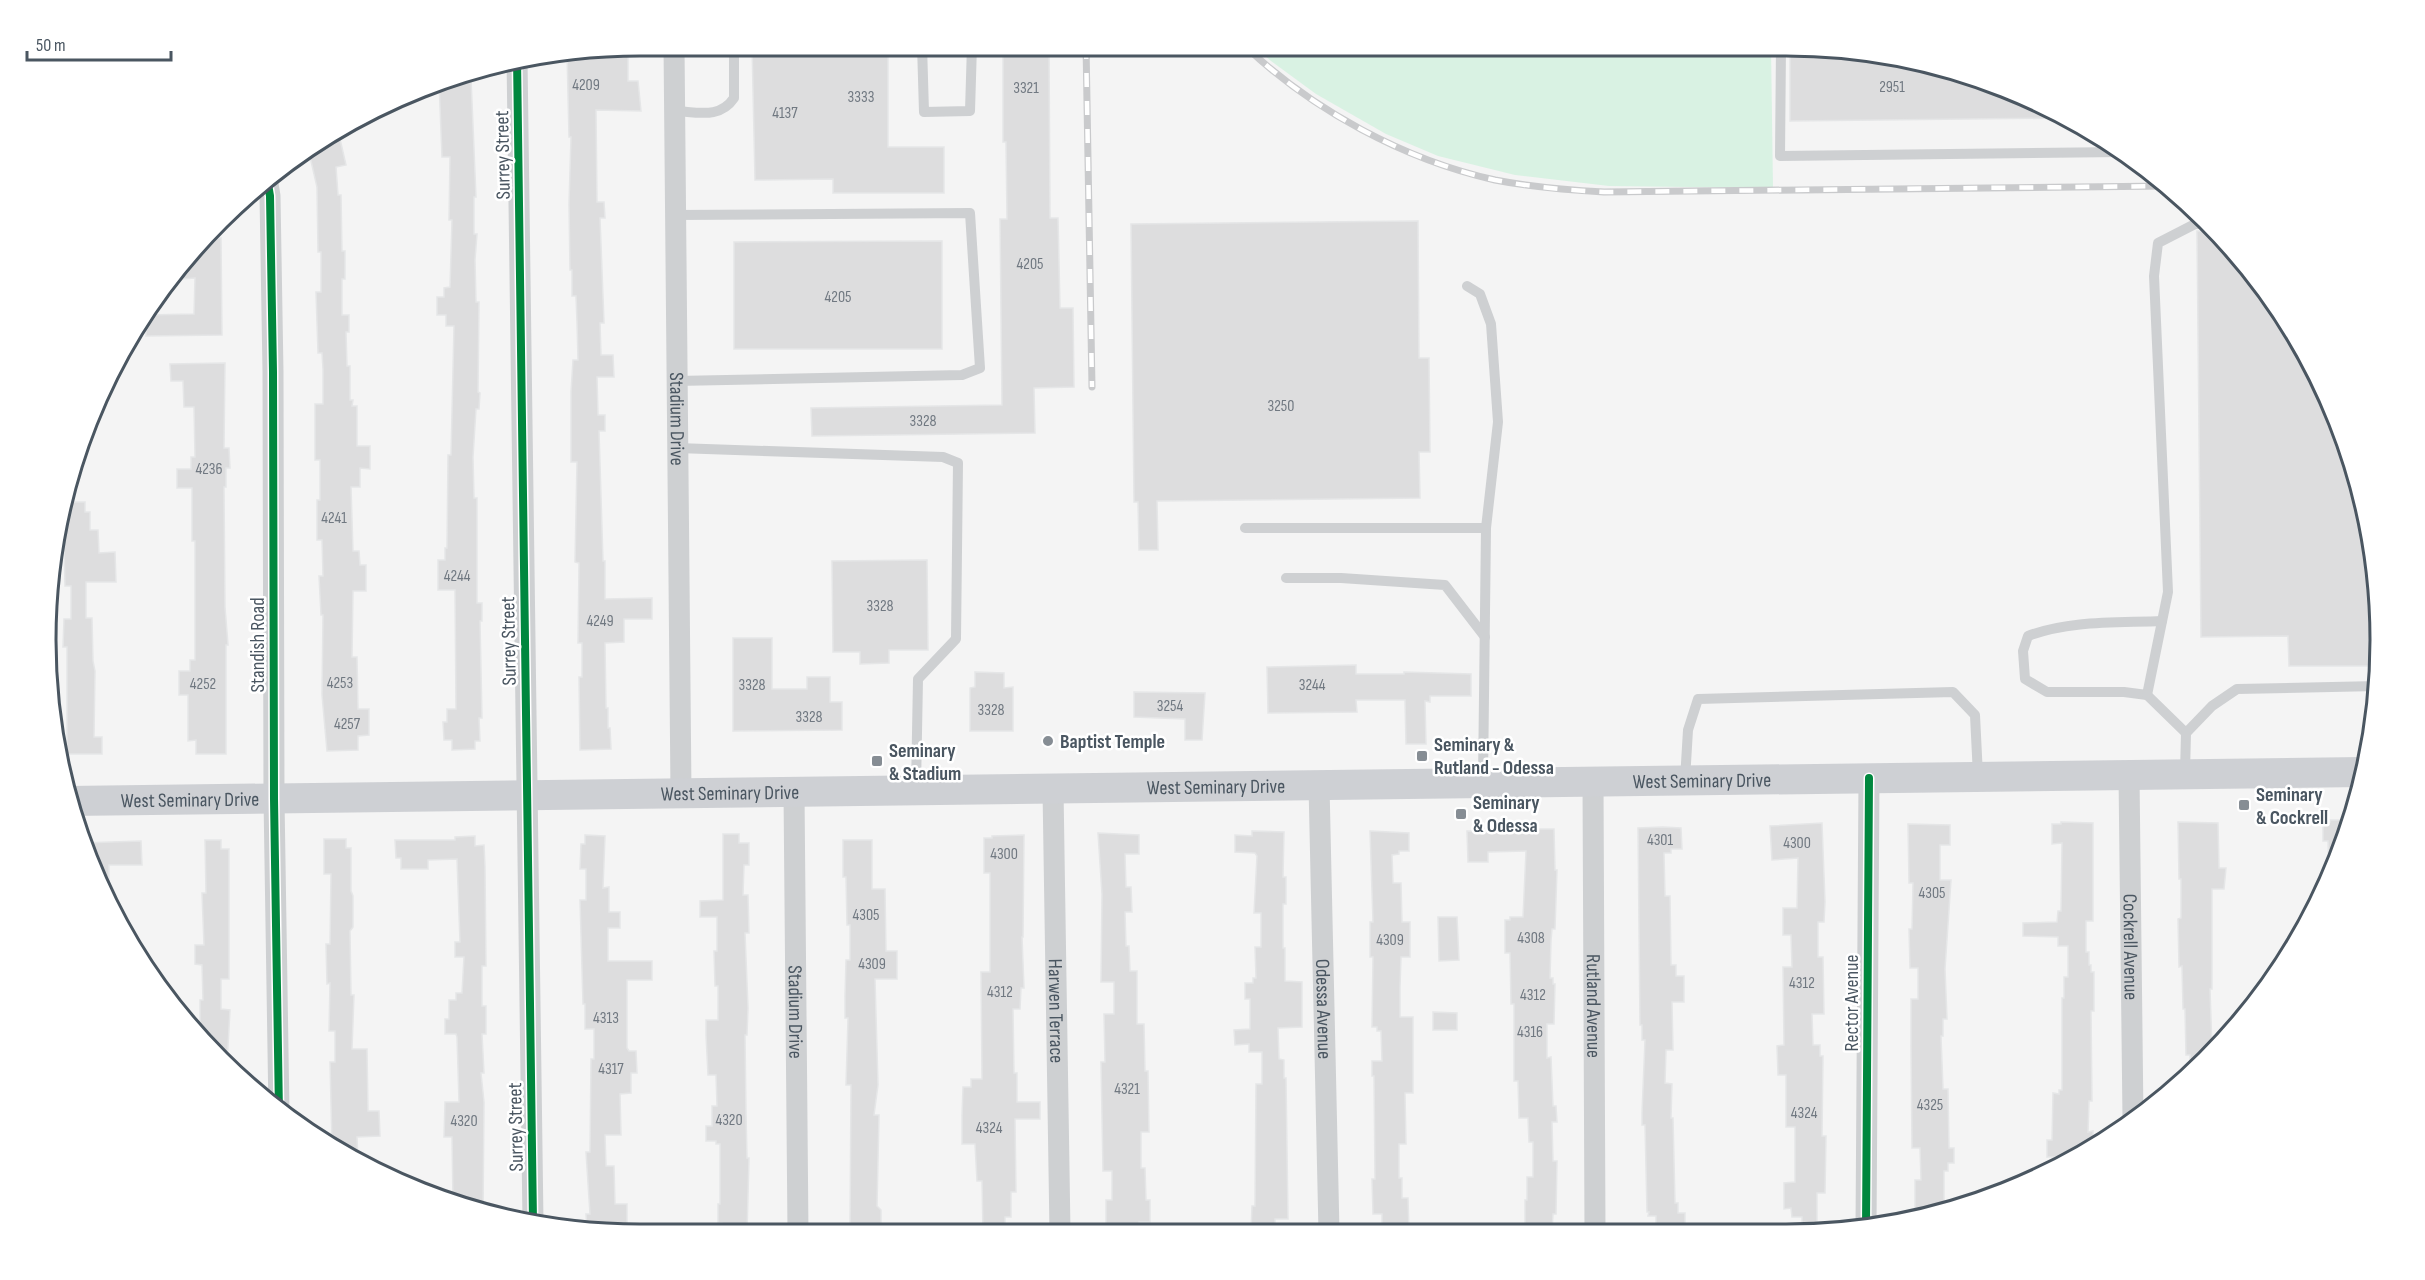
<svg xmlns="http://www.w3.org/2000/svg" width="2425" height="1280" font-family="'Sofia Sans Condensed',sans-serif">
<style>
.green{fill:#d9f2e3}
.building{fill:#ddddde;stroke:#e5e6e7;stroke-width:1.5}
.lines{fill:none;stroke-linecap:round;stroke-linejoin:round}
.lane{stroke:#ced0d2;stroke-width:10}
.street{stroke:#ced0d2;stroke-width:21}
.secondary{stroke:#ced0d4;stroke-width:30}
.rail-casing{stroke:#c9cacc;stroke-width:7}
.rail{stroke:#fff;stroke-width:4.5;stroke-dasharray:14;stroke-linecap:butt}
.cycleway-casing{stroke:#fff;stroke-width:11}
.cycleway{stroke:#00873e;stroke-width:8}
.poi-dot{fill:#868d94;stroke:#fff;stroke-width:2}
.labels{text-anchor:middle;stroke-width:5;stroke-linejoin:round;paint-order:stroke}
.number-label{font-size:16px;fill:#707881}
.street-label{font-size:20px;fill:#4a5661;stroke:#fff}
.poi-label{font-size:20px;font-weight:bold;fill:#4a5661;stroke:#fff;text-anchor:start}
.rim{fill:none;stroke:#4a5661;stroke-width:3}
</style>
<rect width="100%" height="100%" fill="#f4f4f4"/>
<path class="green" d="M1254,46H1771L1773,188L1609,186L1515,175L1438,156L1386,134L1316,94L1271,61Z"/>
<g class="building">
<path d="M752,45H888V147H944V193H833V179L755,180Z"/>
<path d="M1003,45H1049L1050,218H1058L1060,308H1073L1074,387L1034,388L1035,433L812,436L811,408L1002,405L1000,219H1007L1006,142H1003Z"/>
<path d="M628,46V81H638L641,111L596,110L597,202H604L605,218H600L604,323H600L601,355H613L614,377H597L598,415H605V431H599L603,561H605V599L652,598V619H624V642L605,643L606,708H608V728H610L611,749L580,750L579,677H582V643H578L579,563L575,562L577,462H571V392L573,360H578L577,322L576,296H572V270H570L569,204L571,137H569L567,52Z"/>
<path d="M1790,46H1824L1939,65L2048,107L2067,118L1790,121Z"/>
<path d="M471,78L476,197H474V234H477L475,260L476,302H479L478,392L480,393L479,409H476L473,457L474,498H477V603H482V621H480L482,718H479L480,741H475V749L452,750V740H444L443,722H447V709H456L455,590H438V560H445V548H447L448,455H451L454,326H446V315H437V297H444V288L450,287L452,220H449L450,157H442L439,81L444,79Z"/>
<path d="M333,131L335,140L340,139L346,165L336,167L338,195H341L342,251H345V279H342V315H349V332H346L347,366H350V400H353L352,406H357V446H370V469L360,468V487H351L353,551H359L360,565H366V591H353L352,657H357L358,709H369V735L358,736V750L327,751L322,695L323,615H321L319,576H323L322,540H317V500H320V460H315V404H323V369L322,353H318L316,292H321V252H318L317,187L308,148Z"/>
<path d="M1418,221L1419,358H1429L1430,452H1419L1420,498L1157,501L1158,550H1139L1138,502H1134L1131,224Z"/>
<path d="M2197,231H2214L2233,248L2300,343L2349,449L2375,563L2378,666H2289L2288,636L2201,637Z"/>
<path d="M203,238H221L222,335L146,336V315L194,314L195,278L182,279V262Z"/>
<path d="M942,241V349H734V242Z"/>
<path d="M225,363L224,448H229L230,468H226V487H224L225,607L228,645H226V754H196V740L188,741V695H179V671H190V660H195V541H192V488H177V469H191V457H195L194,407H184L183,381H171L170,364Z"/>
<path d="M63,502H85V512H90V530H98L99,553L115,552L116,582H86V618H92L93,661L95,671L94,737H102V754H67V647H63L64,619H71V586H65Z"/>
<path d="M927,560L928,650H889V663L860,664V652H833L832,561Z"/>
<path d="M733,638H772V689H807V677H830V702H842V730L733,731Z"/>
<path d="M1356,665V674H1404V672L1471,674V696H1430V702L1425,701L1426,744H1406L1405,700H1356L1357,712L1268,713L1267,667Z"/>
<path d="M975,672L1004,673V688L1013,687V731H970V688L975,687Z"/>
<path d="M1134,692L1205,693L1202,740H1185V719L1134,717Z"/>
<path d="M2330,820H2350L2329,874L2328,841H2323V822H2330Z"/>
<path d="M2061,822L2093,823V921H2086V952H2089V965H2091V972H2094V1011H2091L2092,1101H2089L2088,1132L2093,1131V1147L2061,1164V1157H2047V1140H2052L2053,1093L2059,1094V1090H2062V998H2064V977H2068V946H2058V937L2023,936V923L2057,922L2058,911H2061L2062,843L2052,844V824H2061Z"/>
<path d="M2178,822L2218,823L2219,868H2226L2224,889H2212V989H2210L2212,1050L2190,1069V1055H2186L2185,1009H2183L2182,966L2179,967L2178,919L2181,918V879H2179Z"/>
<path d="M1822,823L1825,902L1824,922H1818V957H1823L1824,1014H1812L1813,1045H1820V1056H1823L1822,1136H1826L1825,1193H1817V1230H1802V1217H1792L1791,1208L1784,1209V1183L1795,1182V1127H1786V1075H1778L1777,1046L1784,1045L1783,967H1792L1791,935H1783V908H1797L1798,858L1772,860L1770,826Z"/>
<path d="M1908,824L1950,825V845H1940V880H1951L1945,969L1947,1019H1943V1036H1941L1943,1089H1948L1949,1148H1954V1163H1948V1171H1944V1208L1918,1215L1917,1208L1915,1207V1180H1921L1920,1148H1912L1911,1045V999H1918V968H1910L1909,929H1912L1913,883H1909Z"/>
<path d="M1663,827L1681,828L1682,849H1671V853H1664L1665,896H1670L1671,965H1676V976H1684V1002H1672L1673,1050H1666L1665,1083L1672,1084L1671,1118H1673L1675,1203H1678V1213H1685V1230H1656V1216H1648L1649,1212H1647L1645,1125H1642V1113L1645,1040H1642V1025H1640L1638,828Z"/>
<path d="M1530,829H1554L1555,870H1557L1555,929H1552L1551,941L1550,978H1553V984H1555L1554,1024H1547V1058L1551,1057L1553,1106H1556L1557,1122H1552L1553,1161H1557L1556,1214H1553L1552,1231H1525V1200H1527V1177H1533V1142H1529L1528,1118H1519L1518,1081H1514V1004H1511L1510,953H1505V920H1510V917H1523L1526,851L1488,852V862H1468L1467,831L1530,832Z"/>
<path d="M1252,831L1284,832L1283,877H1286V904H1283V948H1285V981L1302,982V1027L1278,1028L1279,1059L1284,1060V1078H1286L1288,1219H1275V1232L1251,1231L1252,1206H1255L1256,1084H1262V1052H1249V1044L1235,1045L1234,1030L1250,1029V999H1245V983H1253V978H1256L1255,947H1261V913H1254L1257,856L1255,853L1235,852V835L1252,836Z"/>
<path d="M1370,831L1409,833V851H1399V854L1392,855L1393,883H1401L1402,922H1410V957H1401L1400,987V1017H1413V1093H1405L1406,1144H1399V1178H1402V1198H1408L1409,1231H1387L1386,1225H1382V1214H1373L1372,1179H1375L1374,1076H1372V1061H1382L1381,1031H1377V1027H1372L1373,957H1370V922H1373Z"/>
<path d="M1098,833L1139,835V854H1125L1126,887H1131L1132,912H1125L1126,946H1129L1130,971H1137V1024H1144L1145,1071H1148L1149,1132H1141V1168H1145L1146,1200H1150V1222H1139V1232H1114V1229L1106,1228V1200H1112V1171H1103L1101,1062H1105L1104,1014H1114V982H1101L1102,894Z"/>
<path d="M723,834H739V843H749V865H744L743,895H748L749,933H745L748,1008L747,1035H745L746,1113L747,1158H749L747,1233H722V1223H718V1204H720V1144H716V1141H706V1126H712V1106H717L716,1075H708L706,1035V1020H718V986H715L714,951H717V917H700V901L723,900Z"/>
<path d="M585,835L605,836L603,888L609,887V912H620V928H608V961H652V980H627V1048L629,1051H636L637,1073H631V1093L620,1094L621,1135H605L606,1166H614L615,1204H627V1234L587,1231L586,1214H590L586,1152H590L591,1059H594V1029H585V1004H583L580,900H586V869H580L581,844H585Z"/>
<path d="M1024,835L1023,937H1022L1024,988H1021L1020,1009H1013L1014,1073H1017V1102H1040V1119H1015L1016,1192H1011V1217H1005V1233H983L982,1181H977L975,1144H962V1116L963,1087H971V1079H982L981,972H990V873H984V838H992V836Z"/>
<path d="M475,836V846L484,845L485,867L486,966H482V1006H486V1034H482L484,1073H481L484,1102L483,1214L453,1202L452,1137H444L445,1102H459L457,1037L456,1034H445V1019H449V1000H456V993H462L464,957H455V942H460L457,859L428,860V869H401V858H396L395,840H455V837Z"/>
<path d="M324,839H346V848H351V891L353,896V927L350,931L351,995H354L352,1049H367L368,1111H379L380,1136L357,1137L358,1162L332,1146L330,1062H335V1031H329L330,983L327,984L326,944H330L331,874H324Z"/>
<path d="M205,840H221V849H229V979H221V1009L230,1010L227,1064L193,1033L185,1022H200V1000H203L202,965L195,964V945H204L202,893H206Z"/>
<path d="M843,840H872V889H885L886,951H897V979H875L878,1085L874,1115H879L877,1206L881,1210V1233L850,1232L851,1085H846L848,1018H845V997L846,960H850V925H847L846,877H843Z"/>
<path d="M141,841L142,865H109V904L90,868L82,843Z"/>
<path d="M1438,917H1457L1459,960L1439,961Z"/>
<path d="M1433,1012L1457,1013V1030H1433Z"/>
</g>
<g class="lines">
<g class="lane">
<path d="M922,45L924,112L970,111L972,45"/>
<path d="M1781,46L1780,156L2122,152"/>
<path d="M675,111C698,112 720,119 734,98V45"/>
<path d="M674,215L970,213L980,368L962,375L676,381"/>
<path d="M1467,286L1480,294L1491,324L1498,422L1486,528"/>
<path d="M677,448L943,457L958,463L956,639L918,679L916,787"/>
<path d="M1245,528H1486L1483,780"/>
<path d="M1286,578H1341L1445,585L1485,637"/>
<path d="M2162,621C2118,623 2070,620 2028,636L2023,651L2025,679L2047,692H2124L2147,695L2186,733"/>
<path d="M2147,695L2168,592L2154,276L2158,243L2195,224H2207"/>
<path d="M2185,773L2186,733L2212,706L2237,689L2378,686"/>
<path d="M1685,780L1688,730L1698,699L1953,692L1975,715L1978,776"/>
</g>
<g class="street">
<path id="s1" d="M674,45L681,793"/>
<path d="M517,58L533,1222"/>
<path d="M267,178L270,196L273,372L274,799L279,1113"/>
<path id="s2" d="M2129,775L2133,1119"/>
<path id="s3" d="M1593,782L1595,1231"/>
<path id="s4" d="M1319,785L1329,1232"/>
<path id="s5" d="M1053,789L1060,1232"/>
<path id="s6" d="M794,792L798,1233"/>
<path d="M1866,1229L1869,778"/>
</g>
<path class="secondary" id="s7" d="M68,801L2363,772"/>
<g class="rail-casing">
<g id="rail">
<path d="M1086,45L1092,387"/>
<path d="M1245,46C1312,110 1405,160 1495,180C1531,187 1567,190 1604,192L2167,186"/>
</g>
</g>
<use href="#rail" class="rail"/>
<g class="cycleway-casing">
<g id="cycleway">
<path d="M517,58L533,1222"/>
<path d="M267,178L270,196L273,372L274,799L279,1113"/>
<path d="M1866,1229L1869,778"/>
</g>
</g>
<use href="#cycleway" class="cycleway"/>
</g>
<g class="poi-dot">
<circle cx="1048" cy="741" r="6"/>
<rect x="1416" y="750" width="12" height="12" rx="3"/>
<rect x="871" y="755" width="12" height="12" rx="3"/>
<rect x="2238" y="799" width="12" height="12" rx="3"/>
<rect x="1455" y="808" width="12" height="12" rx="3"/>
</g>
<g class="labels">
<g class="number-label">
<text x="586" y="90">4209</text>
<text x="1892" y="92">2951</text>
<text x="1026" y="93">3321</text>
<text x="861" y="102">3333</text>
<text x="785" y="118">4137</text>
<text x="1030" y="269">4205</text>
<text x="838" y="302">4205</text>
<text x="1281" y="411">3250</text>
<text x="923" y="426">3328</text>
<text x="209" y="474">4236</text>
<text x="334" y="523">4241</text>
<text x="457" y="581">4244</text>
<text x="880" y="611">3328</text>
<text x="600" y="626">4249</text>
<text x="340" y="688">4253</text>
<text x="203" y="689">4252</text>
<text x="752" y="690">3328</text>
<text x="1312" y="690">3244</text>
<text x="1170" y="711">3254</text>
<text x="991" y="715">3328</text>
<text x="809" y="722">3328</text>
<text x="347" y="729">4257</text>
<text x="1660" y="845">4301</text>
<text x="1797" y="848">4300</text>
<text x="1004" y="859">4300</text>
<text x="1932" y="898">4305</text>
<text x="866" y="920">4305</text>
<text x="1531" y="943">4308</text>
<text x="1390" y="945">4309</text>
<text x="872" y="969">4309</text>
<text x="1802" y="988">4312</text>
<text x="1000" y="997">4312</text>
<text x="1533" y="1000">4312</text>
<text x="606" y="1023">4313</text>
<text x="1530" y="1037">4316</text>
<text x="611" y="1074">4317</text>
<text x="1127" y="1094">4321</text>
<text x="1930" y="1110">4325</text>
<text x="1804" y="1118">4324</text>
<text x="729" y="1125">4320</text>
<text x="464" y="1126">4320</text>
<text x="989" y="1133">4324</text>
</g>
<g class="street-label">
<text transform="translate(502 155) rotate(-91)" y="7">Surrey Street</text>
<text dy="7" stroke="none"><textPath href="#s1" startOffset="374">Stadium Drive</textPath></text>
<text transform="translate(508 641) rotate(-91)" y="7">Surrey Street</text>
<text transform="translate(257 645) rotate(-90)" y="7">Standish Road</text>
<text dy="7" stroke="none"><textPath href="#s7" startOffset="1634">West Seminary Drive</textPath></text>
<text dy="7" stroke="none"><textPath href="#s7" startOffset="1148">West Seminary Drive</textPath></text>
<text dy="7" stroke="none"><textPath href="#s7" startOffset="662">West Seminary Drive</textPath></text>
<text dy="7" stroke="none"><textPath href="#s7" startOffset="122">West Seminary Drive</textPath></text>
<text dy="7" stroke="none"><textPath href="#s2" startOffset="172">Cockrell Avenue</textPath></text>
<text transform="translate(1851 1003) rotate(-90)" y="7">Rector Avenue</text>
<text dy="7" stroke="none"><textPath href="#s3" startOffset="224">Rutland Avenue</textPath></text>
<text dy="7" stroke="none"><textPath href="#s4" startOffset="224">Odessa Avenue</textPath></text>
<text dy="7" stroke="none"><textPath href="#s5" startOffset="222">Harwen Terrace</textPath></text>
<text dy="7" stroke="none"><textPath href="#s6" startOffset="220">Stadium Drive</textPath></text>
<text transform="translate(515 1127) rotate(-91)" y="7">Surrey Street</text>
</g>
<g class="poi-label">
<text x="1060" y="748">Baptist Temple</text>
<text x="1434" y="751">Seminary &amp;<tspan x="1434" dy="23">Rutland - Odessa</tspan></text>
<text x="889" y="757">Seminary<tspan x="889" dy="23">&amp; Stadium</tspan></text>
<text x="2256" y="801">Seminary<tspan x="2256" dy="23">&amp; Cockrell</tspan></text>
<text x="1473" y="809">Seminary<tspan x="1473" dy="23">&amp; Odessa</tspan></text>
</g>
</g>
<path d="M0 0H2425V1280H0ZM640 56H1786A584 584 0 0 1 2370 640V640A584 584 0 0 1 1786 1224H640A584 584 0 0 1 56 640V640A584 584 0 0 1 640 56Z" fill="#fff" fill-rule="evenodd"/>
<path class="rim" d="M640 56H1786A584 584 0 0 1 2370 640V640A584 584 0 0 1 1786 1224H640A584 584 0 0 1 56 640V640A584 584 0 0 1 640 56Z"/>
<path d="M27 51v9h144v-9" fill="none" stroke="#4a5661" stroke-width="3"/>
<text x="36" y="51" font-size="18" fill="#4a5661" stroke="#ffffff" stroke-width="4.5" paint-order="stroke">50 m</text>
</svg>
